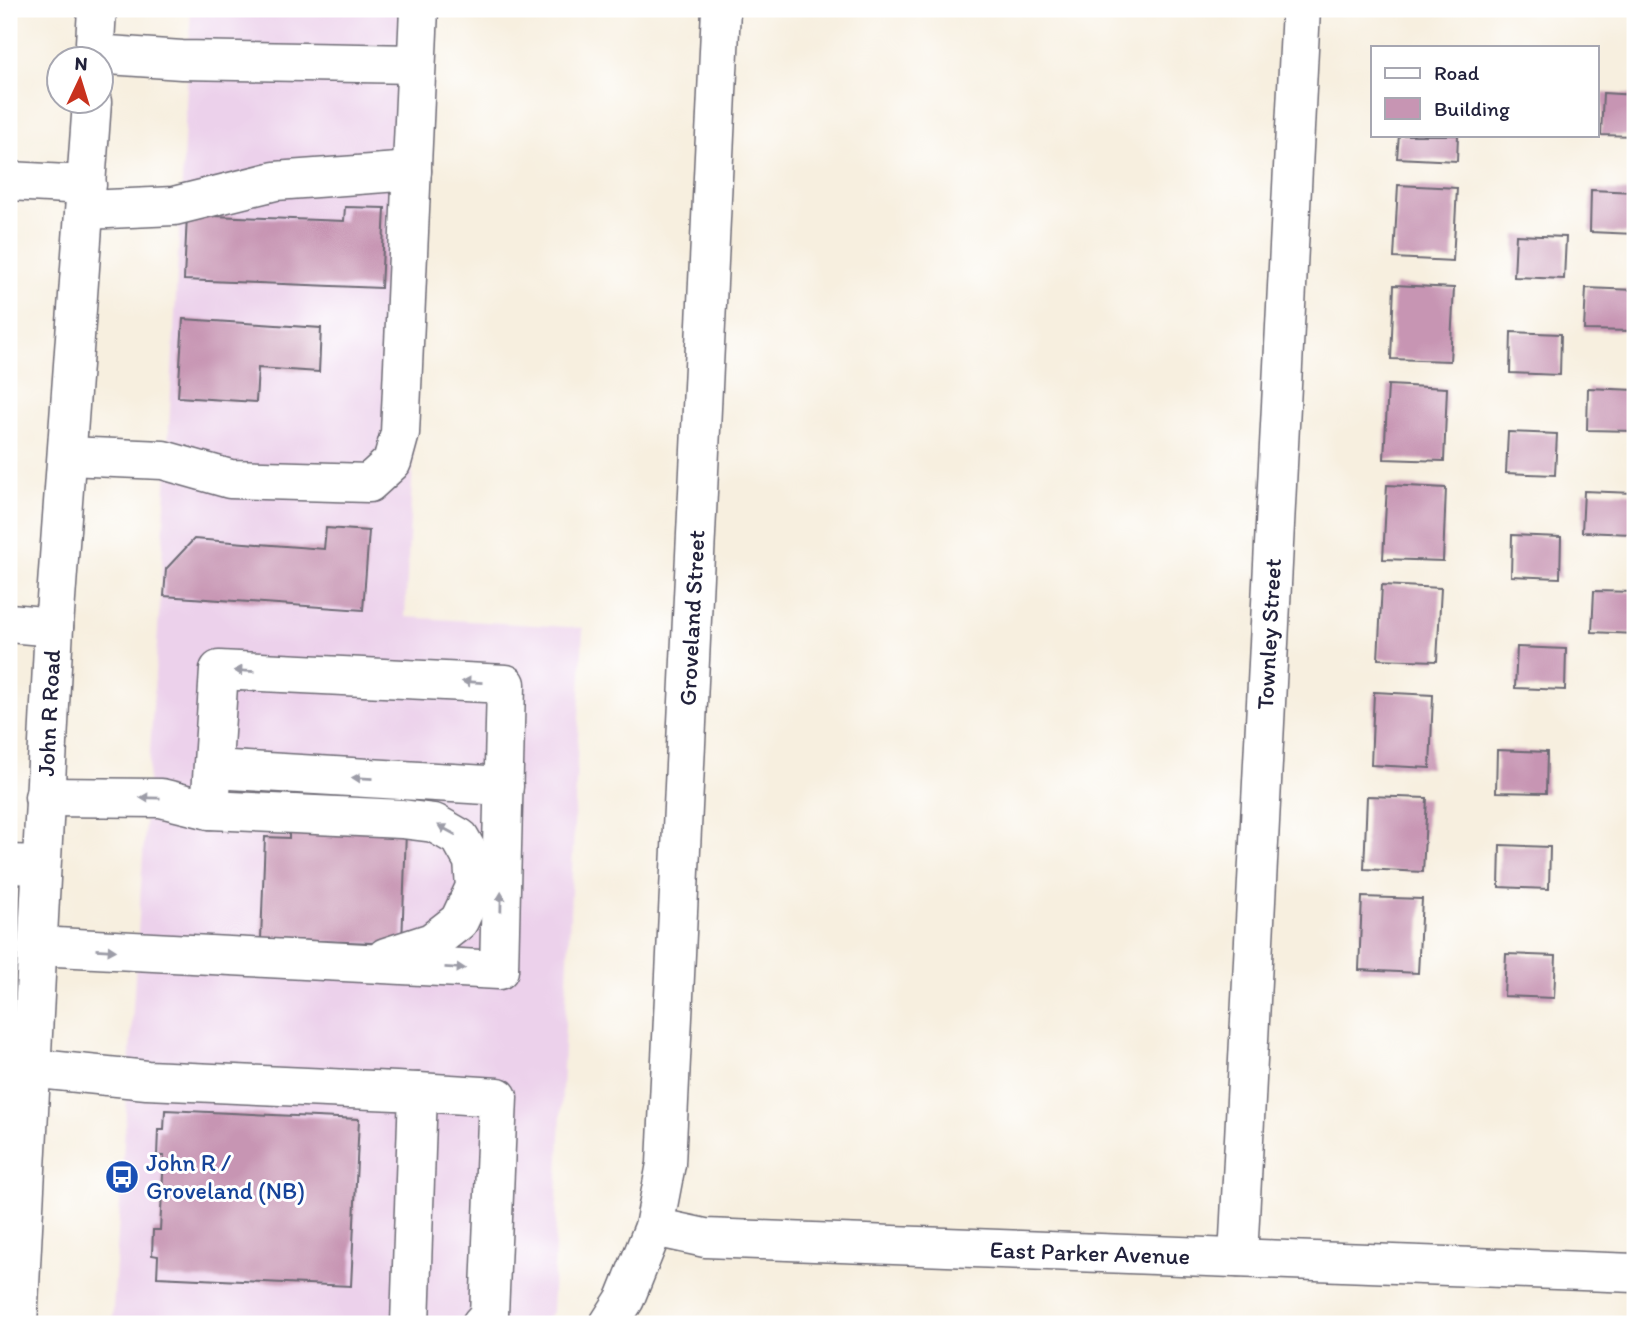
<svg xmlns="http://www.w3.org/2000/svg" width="1644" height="1333" font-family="Itim,sans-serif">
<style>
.built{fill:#ecd1eb}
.building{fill:#c795b3}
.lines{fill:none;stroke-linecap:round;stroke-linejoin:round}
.minor-casing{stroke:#6d6a74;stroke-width:41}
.major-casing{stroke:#6d6a74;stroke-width:41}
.path{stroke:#6d6a74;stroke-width:4.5;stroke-dasharray:2 5;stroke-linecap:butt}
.minor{stroke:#fff;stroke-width:38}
.major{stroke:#fff;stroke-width:38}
.oneway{fill:#9c9ca7}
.labels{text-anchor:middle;stroke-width:6;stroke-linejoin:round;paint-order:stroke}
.street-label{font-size:24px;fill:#22223b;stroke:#fff}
.transit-label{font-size:24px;fill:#164399;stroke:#fff;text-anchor:start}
</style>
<rect width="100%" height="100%" fill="#fff"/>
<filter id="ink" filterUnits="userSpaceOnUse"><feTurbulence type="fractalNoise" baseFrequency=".0143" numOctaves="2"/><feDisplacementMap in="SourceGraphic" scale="14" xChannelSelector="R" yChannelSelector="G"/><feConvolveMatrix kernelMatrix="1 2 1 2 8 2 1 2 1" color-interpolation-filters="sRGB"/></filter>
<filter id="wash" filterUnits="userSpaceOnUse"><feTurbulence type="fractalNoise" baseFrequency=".00686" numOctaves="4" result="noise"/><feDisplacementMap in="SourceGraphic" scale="28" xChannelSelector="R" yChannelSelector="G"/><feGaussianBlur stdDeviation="1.57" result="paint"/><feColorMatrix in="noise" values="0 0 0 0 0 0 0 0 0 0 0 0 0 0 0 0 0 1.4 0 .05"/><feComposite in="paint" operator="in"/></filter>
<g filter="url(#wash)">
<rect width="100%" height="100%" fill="#f7efdf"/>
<g class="built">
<path d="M9,9H14L16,21L9,181Z"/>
<path d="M191,9H362L436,13L405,617L583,628L552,1312L543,1324H112L160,600Z"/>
</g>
<g id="blocks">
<g class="building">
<path d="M1603,93L1635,95V136L1601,135Z"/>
<path d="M1399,135H1458L1457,161L1397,158Z"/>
<path d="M1398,185L1457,188L1453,261L1394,258Z"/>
<path d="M1591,190L1635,192V234L1590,232Z"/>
<path d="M345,207L385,208L381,288L184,280L187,215L344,221Z"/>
<path d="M1516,235L1566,237L1564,279L1514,277Z"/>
<path d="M1394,285L1454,288L1450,361L1391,359Z"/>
<path d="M1586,288L1635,290L1634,331L1584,330Z"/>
<path d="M183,319L321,328L319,372L258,368L256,402L178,397Z"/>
<path d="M1511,332L1561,334L1560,375L1510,373Z"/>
<path d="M1388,385L1447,388L1444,461L1384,459Z"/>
<path d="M1588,388L1635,390V431L1587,430Z"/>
<path d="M1508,432L1557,434L1555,475L1506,473Z"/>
<path d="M1387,485L1446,488L1443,561L1383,559Z"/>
<path d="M1584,491L1633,493L1632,534L1582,532Z"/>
<path d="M326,528L369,531L363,610L164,596L166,569L194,539L324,549Z"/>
<path d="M1512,535L1561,537L1560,578L1511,576Z"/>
<path d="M1382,585L1441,588L1437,661L1378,659Z"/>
<path d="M1594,591L1635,592V634L1592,632Z"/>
<path d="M1517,647L1566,649L1565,690L1515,688Z"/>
<path d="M1374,692L1433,695L1430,768L1371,765Z"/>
<path d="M1497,750L1547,752L1546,793L1496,792Z"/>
<path d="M1367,796L1427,798L1423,872L1364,869Z"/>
<path d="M289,827L406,831L402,944L261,939L265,837L289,838Z"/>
<path d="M1500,845L1550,847L1549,889L1499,887Z"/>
<path d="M1362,897L1422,899L1418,973L1359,970Z"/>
<path d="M1506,954L1556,956L1554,998L1504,996Z"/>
<path d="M165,1110L359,1119L351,1286L157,1277L158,1256L152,1255L153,1230H160L164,1156H157L158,1130H164Z"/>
</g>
</g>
</g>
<g filter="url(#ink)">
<use href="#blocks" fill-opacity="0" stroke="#6d6a74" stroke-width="2"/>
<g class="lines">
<g class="minor-casing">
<g id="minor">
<path d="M94,54L182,60L416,64"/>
<path d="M9,181L87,185"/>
<path d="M86,210L174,206L275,181L412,171"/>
<path d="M67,456L163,460L230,479L369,483L392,462L400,433L419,9"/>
<path d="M9,623L54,627"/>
<path d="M214,769L504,786"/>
<path d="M210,810L402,819L434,823L460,838L473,861L475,887L459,921L432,942L386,957"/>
<path d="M9,864L40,865"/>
<path d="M37,946L499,970L506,684L219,670L210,810L161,798L44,797"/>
<path d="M9,1066L147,1080L418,1092L410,1324"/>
<path d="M418,1092L498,1097L489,1315L481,1324"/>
<path d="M654,1227L705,1238L1635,1273"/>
<path d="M1238,1258L1301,9"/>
<path d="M609,1324L625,1299L654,1227L666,1164L721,9"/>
</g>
</g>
<g class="major-casing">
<g id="major">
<path d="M94,60L97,9"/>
<path d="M18,1324L54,627L92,102"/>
</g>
</g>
<path class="path" d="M9,239H14"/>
<use href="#minor" class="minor"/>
<use href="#major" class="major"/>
</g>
<defs><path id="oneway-solid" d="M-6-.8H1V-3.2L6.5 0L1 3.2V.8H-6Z" transform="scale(1.75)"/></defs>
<g class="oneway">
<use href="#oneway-solid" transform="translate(244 671) rotate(-177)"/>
<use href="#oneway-solid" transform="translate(472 682) rotate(-177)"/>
<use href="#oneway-solid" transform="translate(362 778) rotate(-177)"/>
<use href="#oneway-solid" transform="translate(150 798) rotate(-179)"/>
<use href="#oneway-solid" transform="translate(447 830) rotate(-151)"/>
<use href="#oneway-solid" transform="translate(501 902) rotate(-89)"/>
<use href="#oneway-solid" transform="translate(106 950) rotate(3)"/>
<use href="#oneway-solid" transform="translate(455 968) rotate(3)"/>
</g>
</g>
<defs>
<g id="bus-disc" transform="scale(1.75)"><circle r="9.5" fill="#1a4fb4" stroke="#fff"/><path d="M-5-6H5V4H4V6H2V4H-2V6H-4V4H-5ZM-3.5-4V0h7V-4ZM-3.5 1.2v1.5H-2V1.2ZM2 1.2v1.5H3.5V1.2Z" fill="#fff"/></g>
</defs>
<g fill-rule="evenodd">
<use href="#bus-disc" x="122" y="1177"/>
</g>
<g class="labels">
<g class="street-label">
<text transform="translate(692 618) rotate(-87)" y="8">Groveland Street</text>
<text transform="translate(1269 634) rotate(-87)" y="8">Townley Street</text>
<text transform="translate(49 713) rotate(-87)" y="8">John R Road</text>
<text transform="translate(1090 1253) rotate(2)" y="8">East Parker Avenue</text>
</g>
<g class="transit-label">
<text x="146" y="1171">John R /<tspan x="146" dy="28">Groveland (NB)</tspan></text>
</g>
</g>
<rect width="1644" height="1333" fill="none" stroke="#fff" stroke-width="35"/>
<rect x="1371" y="46" width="228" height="91" fill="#ffffff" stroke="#a7a7b1" stroke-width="2"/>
<rect x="1385" y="68" width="35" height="10" fill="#ffffff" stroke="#a7a7b1" stroke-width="2"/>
<text x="1434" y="80" font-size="21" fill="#22223b">Road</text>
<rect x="1385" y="98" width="35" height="21" fill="#c795b3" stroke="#a7a7b1" stroke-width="2"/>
<text x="1434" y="116" font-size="21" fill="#22223b">Building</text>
<g transform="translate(80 80) rotate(4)"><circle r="33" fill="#ffffff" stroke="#a7a7b1" stroke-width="2"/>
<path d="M0-5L12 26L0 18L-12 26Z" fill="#c8321e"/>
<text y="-10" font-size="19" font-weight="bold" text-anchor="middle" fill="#22223b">N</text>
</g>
</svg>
